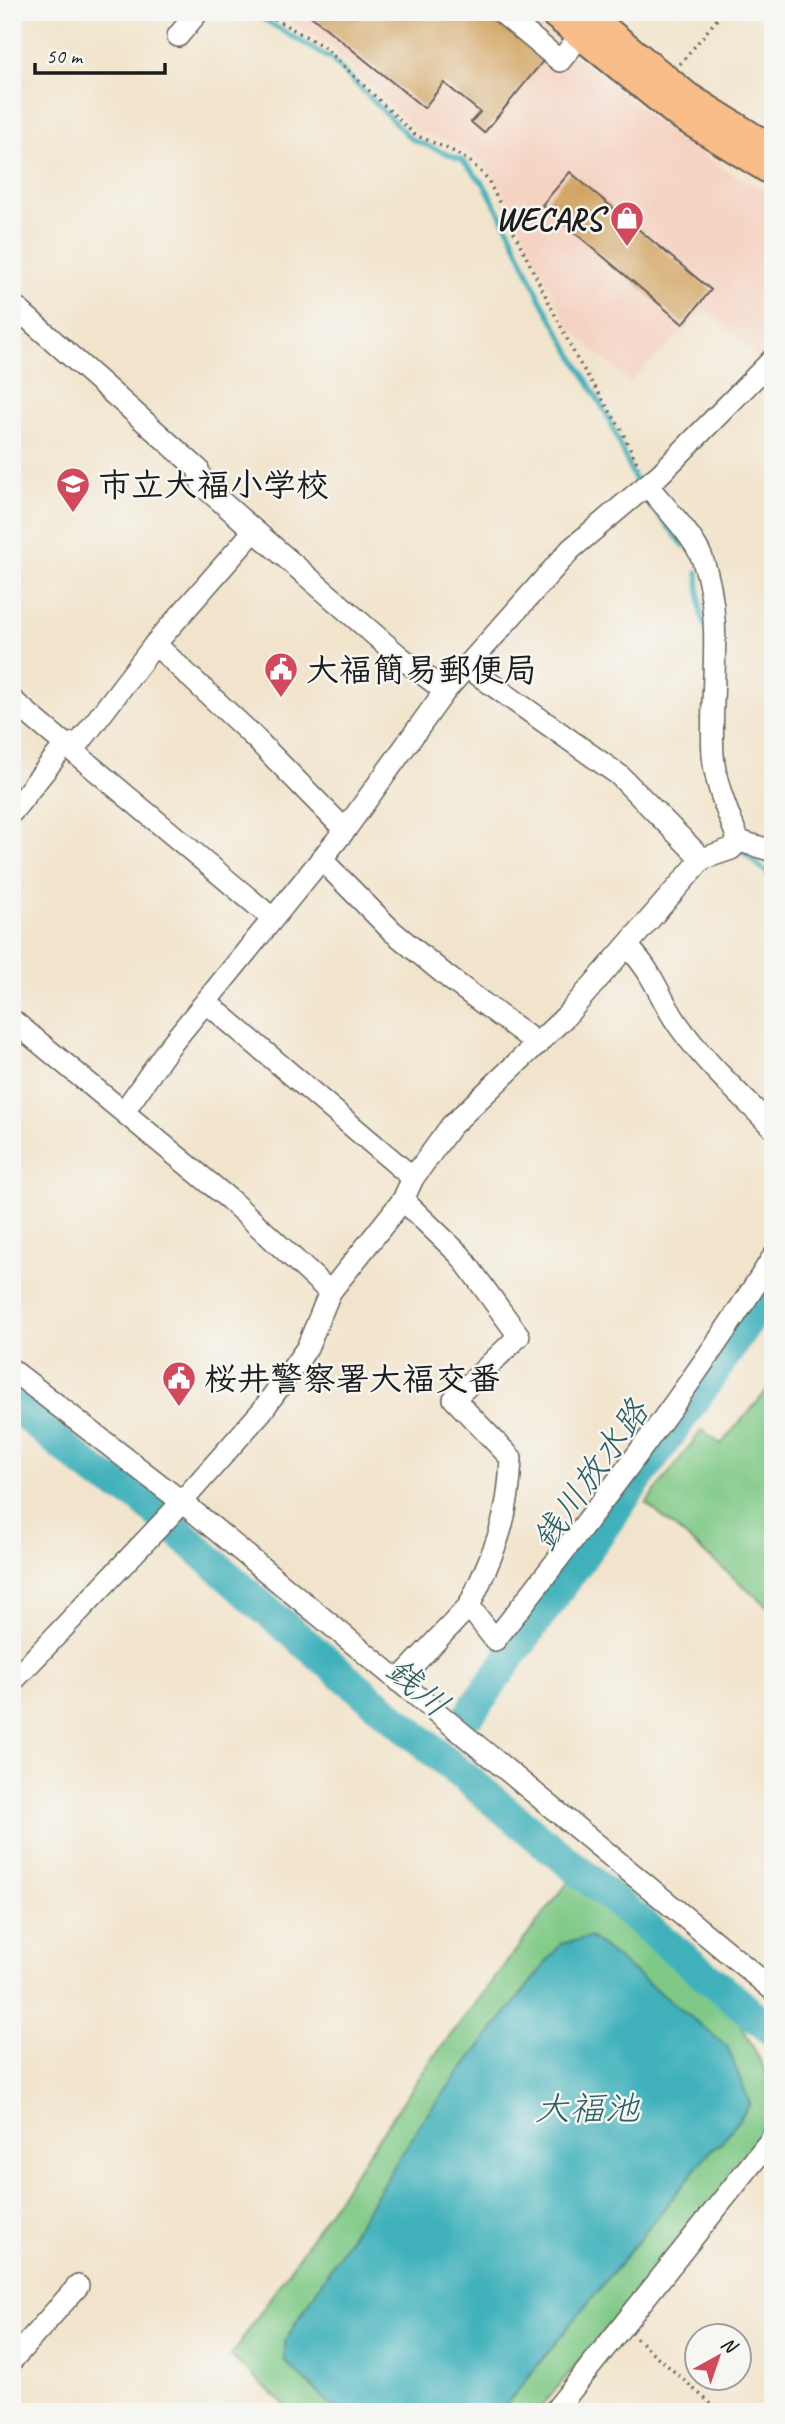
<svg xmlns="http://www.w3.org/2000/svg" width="785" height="2424" font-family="Caveat,'Klee One',sans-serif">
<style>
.built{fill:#f5d3c2}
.green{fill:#7fc986;stroke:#4e7251;stroke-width:2}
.water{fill:#41b1bb;stroke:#2e666c;stroke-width:2}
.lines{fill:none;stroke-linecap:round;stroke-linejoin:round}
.stream{stroke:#41b1bb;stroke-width:5}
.river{stroke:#41b1bb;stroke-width:32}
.building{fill:#d2a463}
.minor-casing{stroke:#67625a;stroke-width:24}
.major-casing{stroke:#67625a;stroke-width:30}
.path{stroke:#67625a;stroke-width:3.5;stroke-dasharray:2 5;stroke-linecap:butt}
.minor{stroke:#fff;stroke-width:21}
.major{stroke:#f8bd89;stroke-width:26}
.labels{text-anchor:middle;stroke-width:5;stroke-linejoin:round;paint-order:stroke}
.poi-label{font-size:33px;font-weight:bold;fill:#1c1c1c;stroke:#f6f6f2;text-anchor:start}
.water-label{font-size:35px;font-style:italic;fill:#2d5f64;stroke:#f6f6f2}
</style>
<rect width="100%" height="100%" fill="#f6f6f2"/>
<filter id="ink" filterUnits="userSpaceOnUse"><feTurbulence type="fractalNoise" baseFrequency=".0143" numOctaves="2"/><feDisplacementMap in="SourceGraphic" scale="14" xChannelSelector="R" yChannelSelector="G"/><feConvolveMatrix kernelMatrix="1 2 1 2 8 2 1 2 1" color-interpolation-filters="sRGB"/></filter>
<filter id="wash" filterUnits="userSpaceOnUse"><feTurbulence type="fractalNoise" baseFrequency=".00686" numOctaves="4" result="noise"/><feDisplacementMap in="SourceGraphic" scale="28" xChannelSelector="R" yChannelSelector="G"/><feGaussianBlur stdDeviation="1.57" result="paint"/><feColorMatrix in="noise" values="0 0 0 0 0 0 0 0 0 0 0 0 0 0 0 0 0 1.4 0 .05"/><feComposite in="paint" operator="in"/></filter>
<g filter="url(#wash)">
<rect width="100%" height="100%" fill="#f2e4cc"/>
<path class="built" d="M271,12H521L665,129L725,170L773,194V345L760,360L706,309L630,382L569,328L501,187L485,167L468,151L450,142L417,131L329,45Z"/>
<g class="green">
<path d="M773,1384V1611L646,1503L702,1430L721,1444Z"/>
<path d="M570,1880L733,2009L773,2085V2117L747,2160L537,2412H500L712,2149L720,2145L561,1944L427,2114L285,2341L286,2362L339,2412H292L231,2356L427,2066Z"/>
</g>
<path class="water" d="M590,1937L727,2046L750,2104L720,2145L712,2149L500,2412H339L285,2362V2341L427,2114L561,1944Z"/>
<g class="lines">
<g class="stream">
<path d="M251,12L331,59L411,139L462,160L484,184L510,232L541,300L609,419L638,488"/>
<path d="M643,497L684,546"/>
<path d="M698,572L701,614L705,628"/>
<path d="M741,850L765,871L773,882"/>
</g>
<g class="river">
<path d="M12,1404L96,1473L141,1498L260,1605L444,1760L773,2031"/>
<path d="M471,1712L711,1376L773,1282"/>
</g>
</g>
<g id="blocks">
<g class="building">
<path d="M306,12H485L544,60L484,133L471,122L480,112L444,83L424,108Z"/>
<path d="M570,172L711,290L683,324L542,205Z"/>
</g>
</g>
</g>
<g filter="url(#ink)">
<use href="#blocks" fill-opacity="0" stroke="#67625a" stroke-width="2"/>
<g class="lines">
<g class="minor-casing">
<g id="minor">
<path d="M501,12L560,61L580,36"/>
<path d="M178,36L198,12"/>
<path d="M12,304L198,469L202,485L399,656L445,691"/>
<path d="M647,485C663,505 693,535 702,558C725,619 709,691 713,755C715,784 728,814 739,841"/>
<path d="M155,644L252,735L345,830"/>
<path d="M467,667L619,775L702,859"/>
<path d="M12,700L272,918"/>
<path d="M12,812L65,745L80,742L155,644L254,531"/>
<path d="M739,841L773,851"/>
<path d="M321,859L392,931L449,978L538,1044"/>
<path d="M627,946C653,971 658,995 677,1023C704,1062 740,1094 773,1128"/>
<path d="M206,1002L413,1178"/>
<path d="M12,1020L230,1200L330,1292"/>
<path d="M125,1110L169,1047L345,830L445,691L571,549L660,474L773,359"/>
<path d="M403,1200L460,1255L519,1336L454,1399L511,1458C509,1521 495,1550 469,1606"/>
<path d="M12,1370L182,1502L773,1990"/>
<path d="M398,1681L469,1606L495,1640C592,1516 689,1391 773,1257"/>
<path d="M12,1682L171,1514L262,1411L307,1348L330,1292L403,1200L413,1178L451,1126L565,1017L702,859L731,849L739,841"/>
<path d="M12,2360L78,2286"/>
<path d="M554,2412L773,2137"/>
</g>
</g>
<g class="major-casing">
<g id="major">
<path d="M551,12L677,114L773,173"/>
<path d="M585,12L688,96L773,149"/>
</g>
</g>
<g class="path">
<path d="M262,12L323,46L415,135L451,150L472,163L487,178L577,359L621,429L639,467"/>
<path d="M680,64L723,12"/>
<path d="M636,2338L720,2412"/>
</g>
<use href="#minor" class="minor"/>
<use href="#major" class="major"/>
</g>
</g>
<defs>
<g id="shop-pin" transform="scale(1.75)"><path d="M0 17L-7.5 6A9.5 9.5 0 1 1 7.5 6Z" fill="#d1495b" stroke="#f6f6f2"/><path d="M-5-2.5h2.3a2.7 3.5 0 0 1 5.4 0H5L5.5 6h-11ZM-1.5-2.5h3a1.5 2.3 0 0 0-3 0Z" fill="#fff"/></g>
<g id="school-pin" transform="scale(1.75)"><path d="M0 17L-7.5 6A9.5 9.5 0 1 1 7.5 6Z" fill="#d1495b" stroke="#f6f6f2"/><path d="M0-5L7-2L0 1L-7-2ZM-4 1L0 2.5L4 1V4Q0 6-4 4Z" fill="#fff"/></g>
<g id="civic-pin" transform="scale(1.75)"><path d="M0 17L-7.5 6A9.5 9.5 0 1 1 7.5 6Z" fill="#d1495b" stroke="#f6f6f2"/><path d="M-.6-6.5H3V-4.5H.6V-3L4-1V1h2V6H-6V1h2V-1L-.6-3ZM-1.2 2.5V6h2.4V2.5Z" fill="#fff"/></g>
</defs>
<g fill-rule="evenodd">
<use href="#shop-pin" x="627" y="218"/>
<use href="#school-pin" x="73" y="484"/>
<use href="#civic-pin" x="281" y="669"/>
<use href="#civic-pin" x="179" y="1378"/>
</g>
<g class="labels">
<g class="poi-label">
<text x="602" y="230" text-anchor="end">WECARS</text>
<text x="98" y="496">市立大福小学校</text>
<text x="306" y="681">大福簡易郵便局</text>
<text x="204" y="1390">桜井警察署大福交番</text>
</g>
<g class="water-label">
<text transform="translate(590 1475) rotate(-55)" y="12">銭川放水路</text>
<text transform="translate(418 1687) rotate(41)" y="12">銭川</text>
<text x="587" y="2120">大福池</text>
</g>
</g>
<rect width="785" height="2424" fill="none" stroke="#f6f6f2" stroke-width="42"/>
<g transform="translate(718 2357) rotate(40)"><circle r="33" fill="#f6f6f2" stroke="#9f9f9c" stroke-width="2"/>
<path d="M0-5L12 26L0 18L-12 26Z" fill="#d1495b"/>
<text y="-10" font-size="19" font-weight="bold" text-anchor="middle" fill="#1c1c1c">N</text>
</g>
<path d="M35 63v10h130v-10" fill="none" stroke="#1c1c1c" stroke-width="3.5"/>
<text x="46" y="63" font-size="21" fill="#1c1c1c" stroke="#f6f6f2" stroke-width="5" paint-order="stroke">50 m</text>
</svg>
